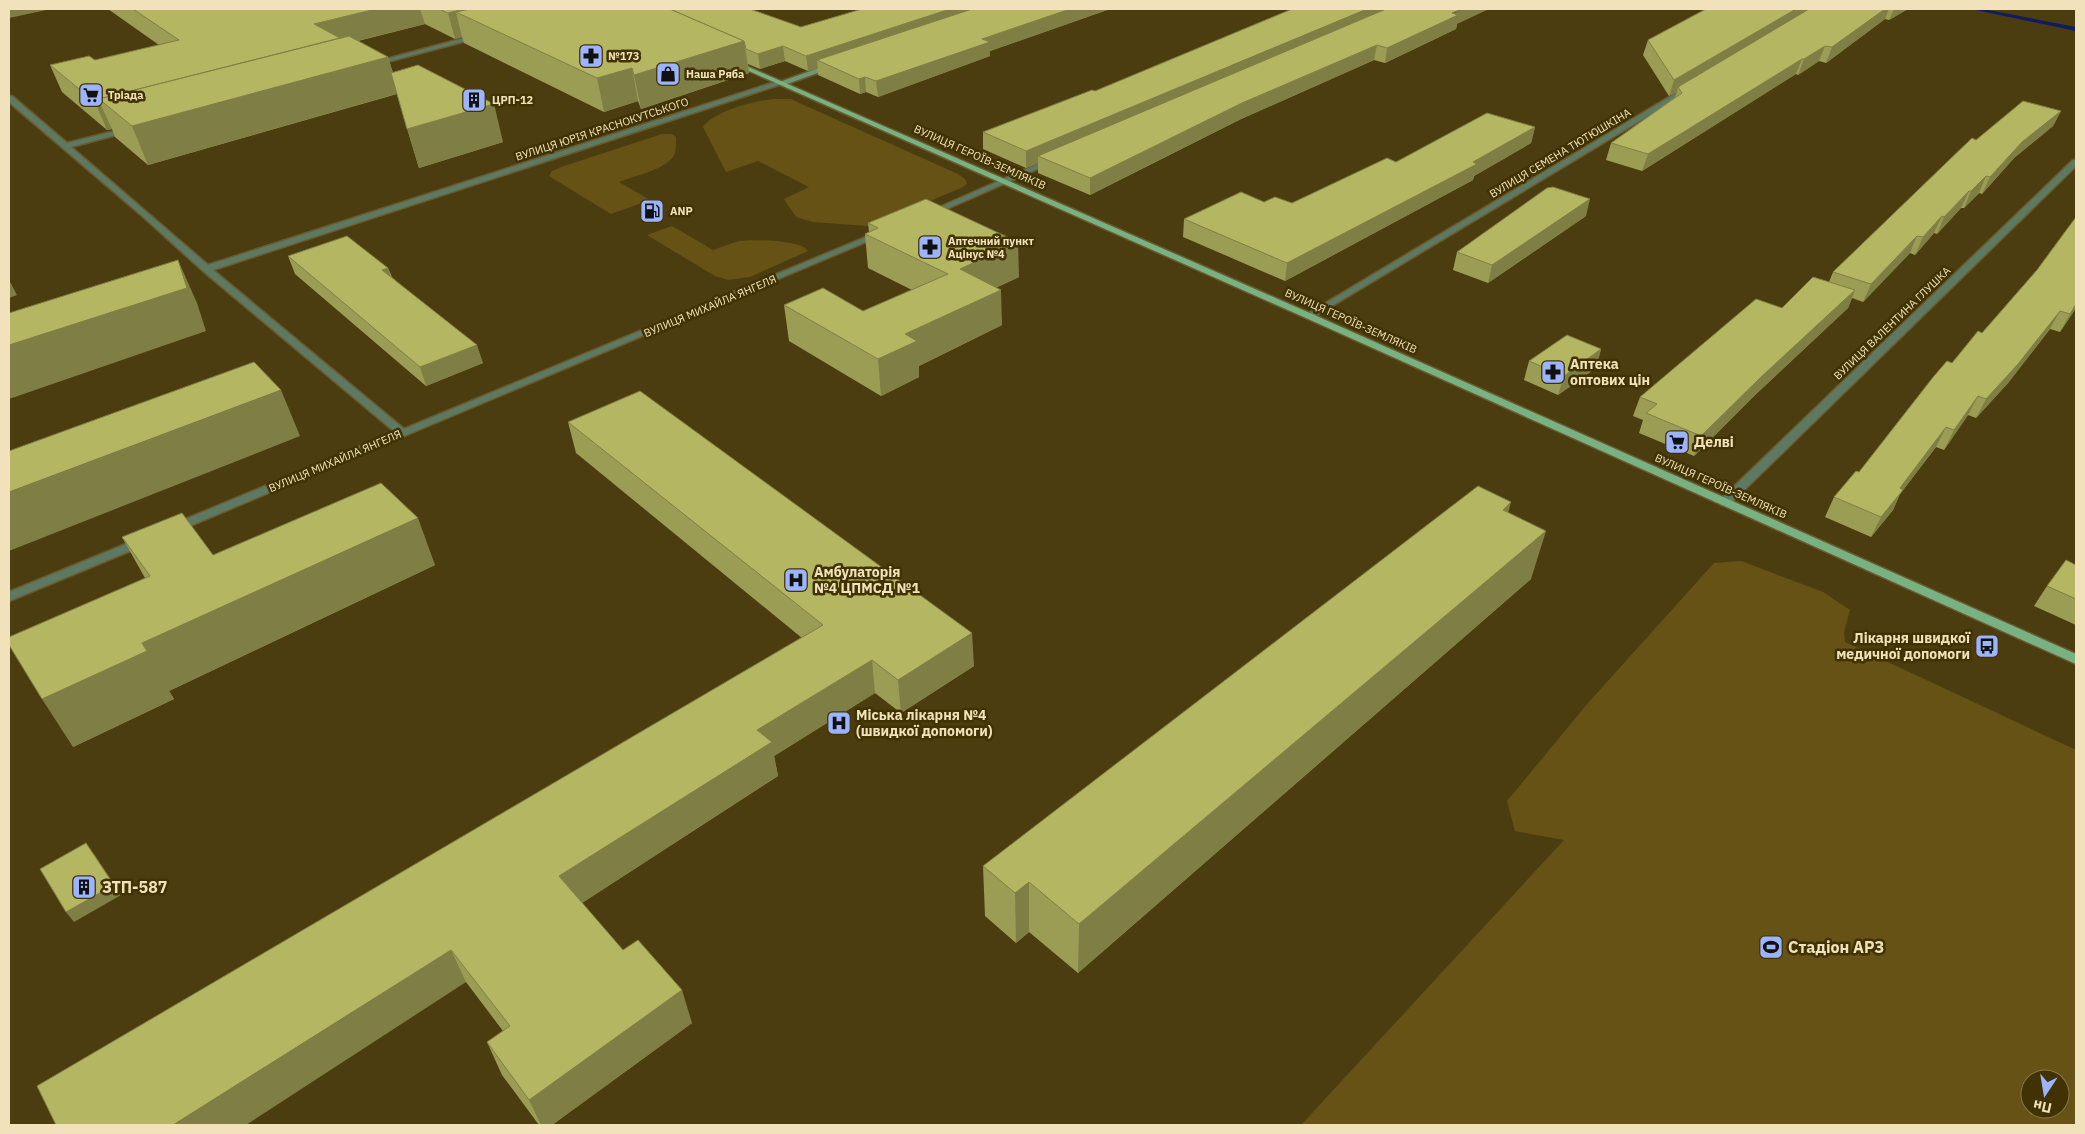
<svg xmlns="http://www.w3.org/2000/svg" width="2085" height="1134" font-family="'IBM Plex Sans',sans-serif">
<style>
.green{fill:#665215;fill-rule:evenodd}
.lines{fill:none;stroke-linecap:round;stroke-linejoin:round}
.stream{fill:#111b62;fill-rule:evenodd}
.street-casing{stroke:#6a5b2f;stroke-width:3}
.secondary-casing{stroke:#6a5b2f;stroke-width:3}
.primary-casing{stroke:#6a5b2f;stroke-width:3}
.street{fill:#5d7962;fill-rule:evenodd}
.secondary{fill:#6d9975;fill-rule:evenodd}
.primary{fill:#78b283;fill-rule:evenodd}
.wall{fill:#9c9d54}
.shaded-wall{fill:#7f7f45}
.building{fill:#b5b662;stroke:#7f7f45}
.labels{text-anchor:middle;stroke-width:5;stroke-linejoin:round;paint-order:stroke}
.far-poi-label{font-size:11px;font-weight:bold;fill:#f1e2bb;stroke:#413203;text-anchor:start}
.far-street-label{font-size:11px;fill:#f1e2bb;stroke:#413203}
.poi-label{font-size:14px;font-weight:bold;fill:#f1e2bb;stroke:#413203;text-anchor:start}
.near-poi-label{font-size:16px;font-weight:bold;fill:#f1e2bb;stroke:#413203;text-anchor:start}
</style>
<rect width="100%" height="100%" fill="#4c3d10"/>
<g class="green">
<path d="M778,99H791L806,106L958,174L965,179L967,184L961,188L875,224L867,226L813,222L796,217L784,199L809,187L758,161L726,172L703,127C714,111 759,99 778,99Z"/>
<path d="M662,134H672L676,137C676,142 676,148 675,153C670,169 633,176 619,182L650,200L611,214L549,176L552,171L561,167Z"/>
<path d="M672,226L713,250C722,247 731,243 740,241C753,239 803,240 808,251L750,277L728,280L715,276L647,235Z"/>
<path d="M1741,561L1823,592L1850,610L1844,632L1845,642L2076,750V1125H1301L1564,840L1515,831L1507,801L1588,703L1714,563ZM2030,1079H2060V1109H2030Z"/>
</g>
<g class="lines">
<path class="stream" d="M1971,9H1983L2076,27V31Z"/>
<g class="street-casing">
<g id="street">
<path d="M479,34L482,36L481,37L372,66L368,64Z"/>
<path d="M778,81L785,83L213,270L404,429L878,232H884L885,234L173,533L167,529L169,526L395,432L203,271L140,214L9,102V96H12L67,143L131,127V131L71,147L208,265Z"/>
<path d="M1686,87L1693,89L1312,318H1306L1304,316Z"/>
<path d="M1051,158L1058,160L933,215L926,213Z"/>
<path d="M2073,160H2076V166L1729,505H1721L1719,502L1721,499Z"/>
<path d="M143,537L149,541L147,544L9,601V592Z"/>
</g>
</g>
<g class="secondary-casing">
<path id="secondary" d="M830,64L837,66L784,85L777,83Z"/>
</g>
<g class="primary-casing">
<path id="primary" d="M731,61H735L1312,314L2076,654V664L1306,318L731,63Z"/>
</g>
<use href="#street" class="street"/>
<use href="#secondary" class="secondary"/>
<use href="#primary" class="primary"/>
</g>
<g class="wall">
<path d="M108,9H562L801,27L862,9H1110L990,51V56L878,97L866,92L860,94L818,75L817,68L808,71L785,61L760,69L748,64L749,73L641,109L638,101L604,112L464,43L462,37L455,39L425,24L358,41L388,57L393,73L503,142L419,168L397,94L148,165L115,137L112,129L107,130L62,92L50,65L95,60L159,45Z"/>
<path d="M1706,9H1908L1889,20L1885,19L1826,63L1819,61L1798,75L1796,74L1642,171L1606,160L1611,143L1675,97L1677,92L1669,96L1643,55L1648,40Z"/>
<path d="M1457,24L1456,29L1385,63L1374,60L1241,119L1090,195L1038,173V163L1026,168L983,149V132L1095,91Z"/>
<path d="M2061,111L2053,126L2014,158L1982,194L1979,193L1964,208H1961L1937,234L1934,233L1915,255L1910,253L1863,302L1852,298L1848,308L1754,396L1694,456L1639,433L1643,420L1633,416L1640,397L1782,308L1829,282L1833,272L1976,140Z"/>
<path d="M1535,127L1531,143L1474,176L1473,180L1285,281L1183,237L1184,219L1264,202L1292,203L1396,162Z"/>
<path d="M1586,216L1488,283L1453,270L1457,252Z"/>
<path d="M2076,217V308L2060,332L2050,329L2008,383L1976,418L1968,415L1944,450L1936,447L1900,494L1893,510L1871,537L1825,517L1834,497L1859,472L1952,363L1982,333L2037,270Z"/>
<path d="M868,223L1019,277L997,287L1002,325L919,366V377L881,396L789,341L784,305L863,311L912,290L868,268L865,234L869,232Z"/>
<path d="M288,256L388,268L392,277L483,363L426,386L295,274Z"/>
<path d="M1601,349L1596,368L1558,395L1524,380L1529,361Z"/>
<path d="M568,422L974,666L901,713L875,693L774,756L778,776L582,903L623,950L692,1023L552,1125H539L502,1075L487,1042L503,1031L466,982L37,1086L802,638L576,453Z"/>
<path d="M1509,513L1531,579L1078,973L1029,932L1016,943L985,916L983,866Z"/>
<path d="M122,537L213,555L435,565L169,691L174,699L73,747L145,578Z"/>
<path d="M2076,565V625L2034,606L2047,586Z"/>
</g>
<g class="shaded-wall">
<path d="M9,9H51L9,18Z"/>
<path d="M376,9H420L425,24L344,44L314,24Z"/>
<path d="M464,9H524L456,12L462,37L455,39L448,13Z"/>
<path d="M950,9H994L817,60L818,68L808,71L806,56Z"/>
<path d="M1070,9H1110L990,51V56L878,97L876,81L982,39Z"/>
<path d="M1367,9H1399L1038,156V163L1026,168V151Z"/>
<path d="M1462,9H1489L1457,24L1456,29L1385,63L1387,48Z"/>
<path d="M1796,9H1816L1678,87L1677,92L1669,96L1674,80Z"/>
<path d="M1885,9H1889L1885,19L1826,63L1832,47Z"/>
<path d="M1894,9H1908L1889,20Z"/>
<path d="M744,41L749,73L641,109L634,75Z"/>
<path d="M1377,45L1374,60L1241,119L1090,195V178L1242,103Z"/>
<path d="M783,46L785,61L760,69L758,54Z"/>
<path d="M1825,46L1819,61L1798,75L1804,59Z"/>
<path d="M388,57L399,93L148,165L132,126Z"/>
<path d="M1802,59L1796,74L1642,171L1648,154Z"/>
<path d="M632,68L638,101L604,112L597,78Z"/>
<path d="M865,77L866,92L860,94L859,79Z"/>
<path d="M99,101L112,129L107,130L95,102Z"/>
<path d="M494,104L503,142L419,168L407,129Z"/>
<path d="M2061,111L2053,126L2014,158L1982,194L1990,177L2022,142Z"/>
<path d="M1535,127L1531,143L1474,176L1473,180L1285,281L1287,263L1473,162Z"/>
<path d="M1986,176L1979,193L1964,208L1971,191Z"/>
<path d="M1969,191L1961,208L1937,234L1944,217Z"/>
<path d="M1590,199L1586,216L1488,283L1492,265Z"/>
<path d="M1942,216L1934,233L1915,255L1923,237Z"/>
<path d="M1917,236L1910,253L1863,302L1871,284Z"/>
<path d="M1018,242L1019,277L962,304L960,269Z"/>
<path d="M178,260L197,303L206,331L9,399V345Z"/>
<path d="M388,268L394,286L382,270Z"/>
<path d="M9,280L17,295L9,298Z"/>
<path d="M1001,290L1002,325L919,366V377L881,396L878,359L905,334Z"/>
<path d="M1855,290L1848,308L1754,396L1694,456L1701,436L1761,377Z"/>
<path d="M2076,304V308L2060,332L2070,314Z"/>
<path d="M2060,311L2050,329L2008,383L1976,418L1986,399Z"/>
<path d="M477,345L483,363L426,386L420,367Z"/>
<path d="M1601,349L1596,368L1558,395L1564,376Z"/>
<path d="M281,390L300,436L9,551V492Z"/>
<path d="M1978,396L1968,415L1944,450L1954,430Z"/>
<path d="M1946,427L1936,447L1900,494L1893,510L1871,537L1881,517L1900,488Z"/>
<path d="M1511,502L1498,551L1503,510Z"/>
<path d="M418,518L435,565L169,691L174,699L73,747L42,699L142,643Z"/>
<path d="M1546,531L1531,579L1078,973L1079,924Z"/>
<path d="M972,633L974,666L901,713L898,680Z"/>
<path d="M872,660L875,693L774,756L778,776L571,910L559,876L757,730Z"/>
<path d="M94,854L121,895L74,922L66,912Z"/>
<path d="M1029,882V932L1016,943L1015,893Z"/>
<path d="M451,950L466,982L246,1125H173Z"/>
<path d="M682,990L692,1023L552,1125H541L529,1100Z"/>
</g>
<g class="building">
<path d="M133,9H376L314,24L340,38L99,99V101L95,102L50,65L89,56L95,60L179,40Z"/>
<path d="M439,9H464L448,13Z"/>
<path d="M470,9H670L744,41L634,75L632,68L597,78L456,12Z"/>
<path d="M670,9H750L801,27L862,9H950L806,56L783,46L758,54L746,49L744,41Z"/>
<path d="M972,9H1070L982,39L990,42L876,81L865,77L859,79L817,60Z"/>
<path d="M1292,9H1367L1026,151L983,132L1092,90L1095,91Z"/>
<path d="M1386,9H1462L1452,13L1458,15L1387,48L1377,45L1242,103L1090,178L1038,156Z"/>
<path d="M1706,9H1796L1674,80L1648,40Z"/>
<path d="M1809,9H1885L1832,47L1825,46L1804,59H1802L1648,154L1611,143L1682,93L1678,87Z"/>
<path d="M349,36L388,57L132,126L99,99Z"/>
<path d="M418,65L494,104L407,129L391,73Z"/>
<path d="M2023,101L2061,111L2022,142L1990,177L1986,176L1971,191H1969L1944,217L1942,216L1923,237L1917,236L1871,284L1833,272L1972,138L1976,140Z"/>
<path d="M1487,113L1535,127L1473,162L1477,164L1287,263L1184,219L1241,192L1264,202L1275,197L1292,203L1387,158L1396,162Z"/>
<path d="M1553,187L1590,199L1492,265L1457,252L1547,188Z"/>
<path d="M926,199L1018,242L960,269L1001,290L905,334L917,341L878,359L784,305L823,288L863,311L948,274L865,234L878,228L868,223Z"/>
<path d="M2076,217V304L2070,314L2060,311L2018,364L1986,399L1978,396L1954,430L1946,427L1900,488L1903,490L1881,517L1834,497L1856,471L1859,472L1934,376L1947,361L1952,363L1978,331L1982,333L2037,270Z"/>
<path d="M347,236L388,268L382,270L477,345L420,367L288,256Z"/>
<path d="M178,260L187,288L9,345V313Z"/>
<path d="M1813,277L1855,290L1761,377L1701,436L1646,413L1657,404L1640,397L1756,299L1782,308Z"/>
<path d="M1567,335L1601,349L1564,376L1529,361Z"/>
<path d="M254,362L281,390L9,492V451Z"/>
<path d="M640,391L972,633L898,680L872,660L757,730L772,742L559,876L623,950L638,940L682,990L529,1100L487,1042L510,1026L451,950L173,1125H56L37,1086L823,625L568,422Z"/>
<path d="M381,483L418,518L142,643L147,651L42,699L9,645V637L150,576L122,537L182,513L213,555Z"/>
<path d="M1478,486L1511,502L1503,510L1546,531L1079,924L1029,882L1015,893L983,866Z"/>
<path d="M2066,560L2076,565V599L2047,586Z"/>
<path d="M86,843L114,885L66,912L40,869Z"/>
</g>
<defs>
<g id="pharmacy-square" transform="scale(1.25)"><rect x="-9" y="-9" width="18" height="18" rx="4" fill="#9cb4fd" stroke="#413203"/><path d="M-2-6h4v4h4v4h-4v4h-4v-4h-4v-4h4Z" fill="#111"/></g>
<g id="shop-square" transform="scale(1.25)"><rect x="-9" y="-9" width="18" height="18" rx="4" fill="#9cb4fd" stroke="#413203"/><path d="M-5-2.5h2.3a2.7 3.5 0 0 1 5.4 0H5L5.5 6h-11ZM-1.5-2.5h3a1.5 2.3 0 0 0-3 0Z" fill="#111"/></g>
<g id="supermarket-square" transform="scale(1.25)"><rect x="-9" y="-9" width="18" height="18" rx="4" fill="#9cb4fd" stroke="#413203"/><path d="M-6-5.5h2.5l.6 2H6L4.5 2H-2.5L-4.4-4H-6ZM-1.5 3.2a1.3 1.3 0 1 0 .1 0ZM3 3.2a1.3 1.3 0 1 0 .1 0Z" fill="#111"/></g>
<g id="building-square" transform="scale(1.25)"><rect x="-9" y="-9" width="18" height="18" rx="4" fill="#9cb4fd" stroke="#413203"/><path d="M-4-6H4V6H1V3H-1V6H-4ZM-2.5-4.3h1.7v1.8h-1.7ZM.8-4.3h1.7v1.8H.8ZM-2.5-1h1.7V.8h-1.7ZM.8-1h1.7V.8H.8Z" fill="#111"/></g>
<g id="fuel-square" transform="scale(1.25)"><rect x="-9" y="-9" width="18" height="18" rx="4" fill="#9cb4fd" stroke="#413203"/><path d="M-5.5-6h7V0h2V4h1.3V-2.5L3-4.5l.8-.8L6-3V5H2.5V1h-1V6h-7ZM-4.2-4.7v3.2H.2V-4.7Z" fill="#111"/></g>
<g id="hospital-square" transform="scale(1.25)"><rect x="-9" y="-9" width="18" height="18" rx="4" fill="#9cb4fd" stroke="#413203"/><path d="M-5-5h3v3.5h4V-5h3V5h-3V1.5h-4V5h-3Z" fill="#111"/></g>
<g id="bus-square" transform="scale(1.25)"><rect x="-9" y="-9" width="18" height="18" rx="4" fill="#9cb4fd" stroke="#413203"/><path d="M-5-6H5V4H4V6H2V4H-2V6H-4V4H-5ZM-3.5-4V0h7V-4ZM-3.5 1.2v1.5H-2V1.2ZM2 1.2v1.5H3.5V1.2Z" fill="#111"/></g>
<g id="stadium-square" transform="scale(1.25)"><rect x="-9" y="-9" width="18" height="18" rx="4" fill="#9cb4fd" stroke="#413203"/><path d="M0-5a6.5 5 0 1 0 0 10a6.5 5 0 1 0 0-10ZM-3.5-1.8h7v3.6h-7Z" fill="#111"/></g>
</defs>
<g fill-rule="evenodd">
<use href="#pharmacy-square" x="591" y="56"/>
<use href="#shop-square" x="668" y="74"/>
<use href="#supermarket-square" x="91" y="95"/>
<use href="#building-square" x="474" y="100"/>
<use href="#fuel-square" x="652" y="211"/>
<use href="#pharmacy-square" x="930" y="247"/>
<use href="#pharmacy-square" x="1553" y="372"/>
<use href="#supermarket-square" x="1677" y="442"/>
<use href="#hospital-square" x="796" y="580"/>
<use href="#bus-square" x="1987" y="646"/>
<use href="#hospital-square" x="839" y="723"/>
<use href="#building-square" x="84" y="887"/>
<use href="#stadium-square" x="1771" y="947"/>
</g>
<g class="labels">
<g class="far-poi-label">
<text x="608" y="60">№173</text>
<text x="686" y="78">Наша Ряба</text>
<text x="108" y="99">Тріада</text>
<text x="492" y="104">ЦРП-12</text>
<text x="670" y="215">ANP</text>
<text x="948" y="245">Аптечний пункт<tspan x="948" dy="13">Ацінус №4</tspan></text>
</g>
<g class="far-street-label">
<text transform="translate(602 129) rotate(-18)" y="4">ВУЛИЦЯ ЮРІЯ КРАСНОКУТСЬКОГО</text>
<text transform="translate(1560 153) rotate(-31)" y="4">ВУЛИЦЯ СЕМЕНА ТЮТЮШКІНА</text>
<text transform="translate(980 157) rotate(24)" y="4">ВУЛИЦЯ ГЕРОЇВ-ЗЕМЛЯКІВ</text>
<text transform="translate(710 306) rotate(-23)" y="4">ВУЛИЦЯ МИХАЙЛА ЯНГЕЛЯ</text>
<text transform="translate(1351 321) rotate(24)" y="4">ВУЛИЦЯ ГЕРОЇВ-ЗЕМЛЯКІВ</text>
<text transform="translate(1892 323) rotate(-44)" y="4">ВУЛИЦЯ ВАЛЕНТИНА ГЛУШКА</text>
<text transform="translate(335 461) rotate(-23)" y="4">ВУЛИЦЯ МИХАЙЛА ЯНГЕЛЯ</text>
<text transform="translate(1721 486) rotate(24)" y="4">ВУЛИЦЯ ГЕРОЇВ-ЗЕМЛЯКІВ</text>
</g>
<g class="poi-label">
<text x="1570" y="369">Аптека<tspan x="1570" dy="16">оптових цін</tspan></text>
<text x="1694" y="447">Делві</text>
<text x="814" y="577">Амбулаторія<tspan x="814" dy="16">№4 ЦПМСД №1</tspan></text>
<text x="1970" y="643" text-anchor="end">Лікарня швидкої<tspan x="1970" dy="16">медичної допомоги</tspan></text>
<text x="856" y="720">Міська лікарня №4<tspan x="856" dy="16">(швидкої допомоги)</tspan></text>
</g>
<g class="near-poi-label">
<text x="102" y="893">ЗТП-587</text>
<text x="1788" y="953">Стадіон АРЗ</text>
</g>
</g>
<rect width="2085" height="1134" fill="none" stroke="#f1e2bb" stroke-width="20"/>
<g transform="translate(2045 1094) rotate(192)"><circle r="24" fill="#413203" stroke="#87784d"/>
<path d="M0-4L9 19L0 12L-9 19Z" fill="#9cb4fd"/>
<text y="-8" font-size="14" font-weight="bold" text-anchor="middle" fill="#f1e2bb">Пн</text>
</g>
</svg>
